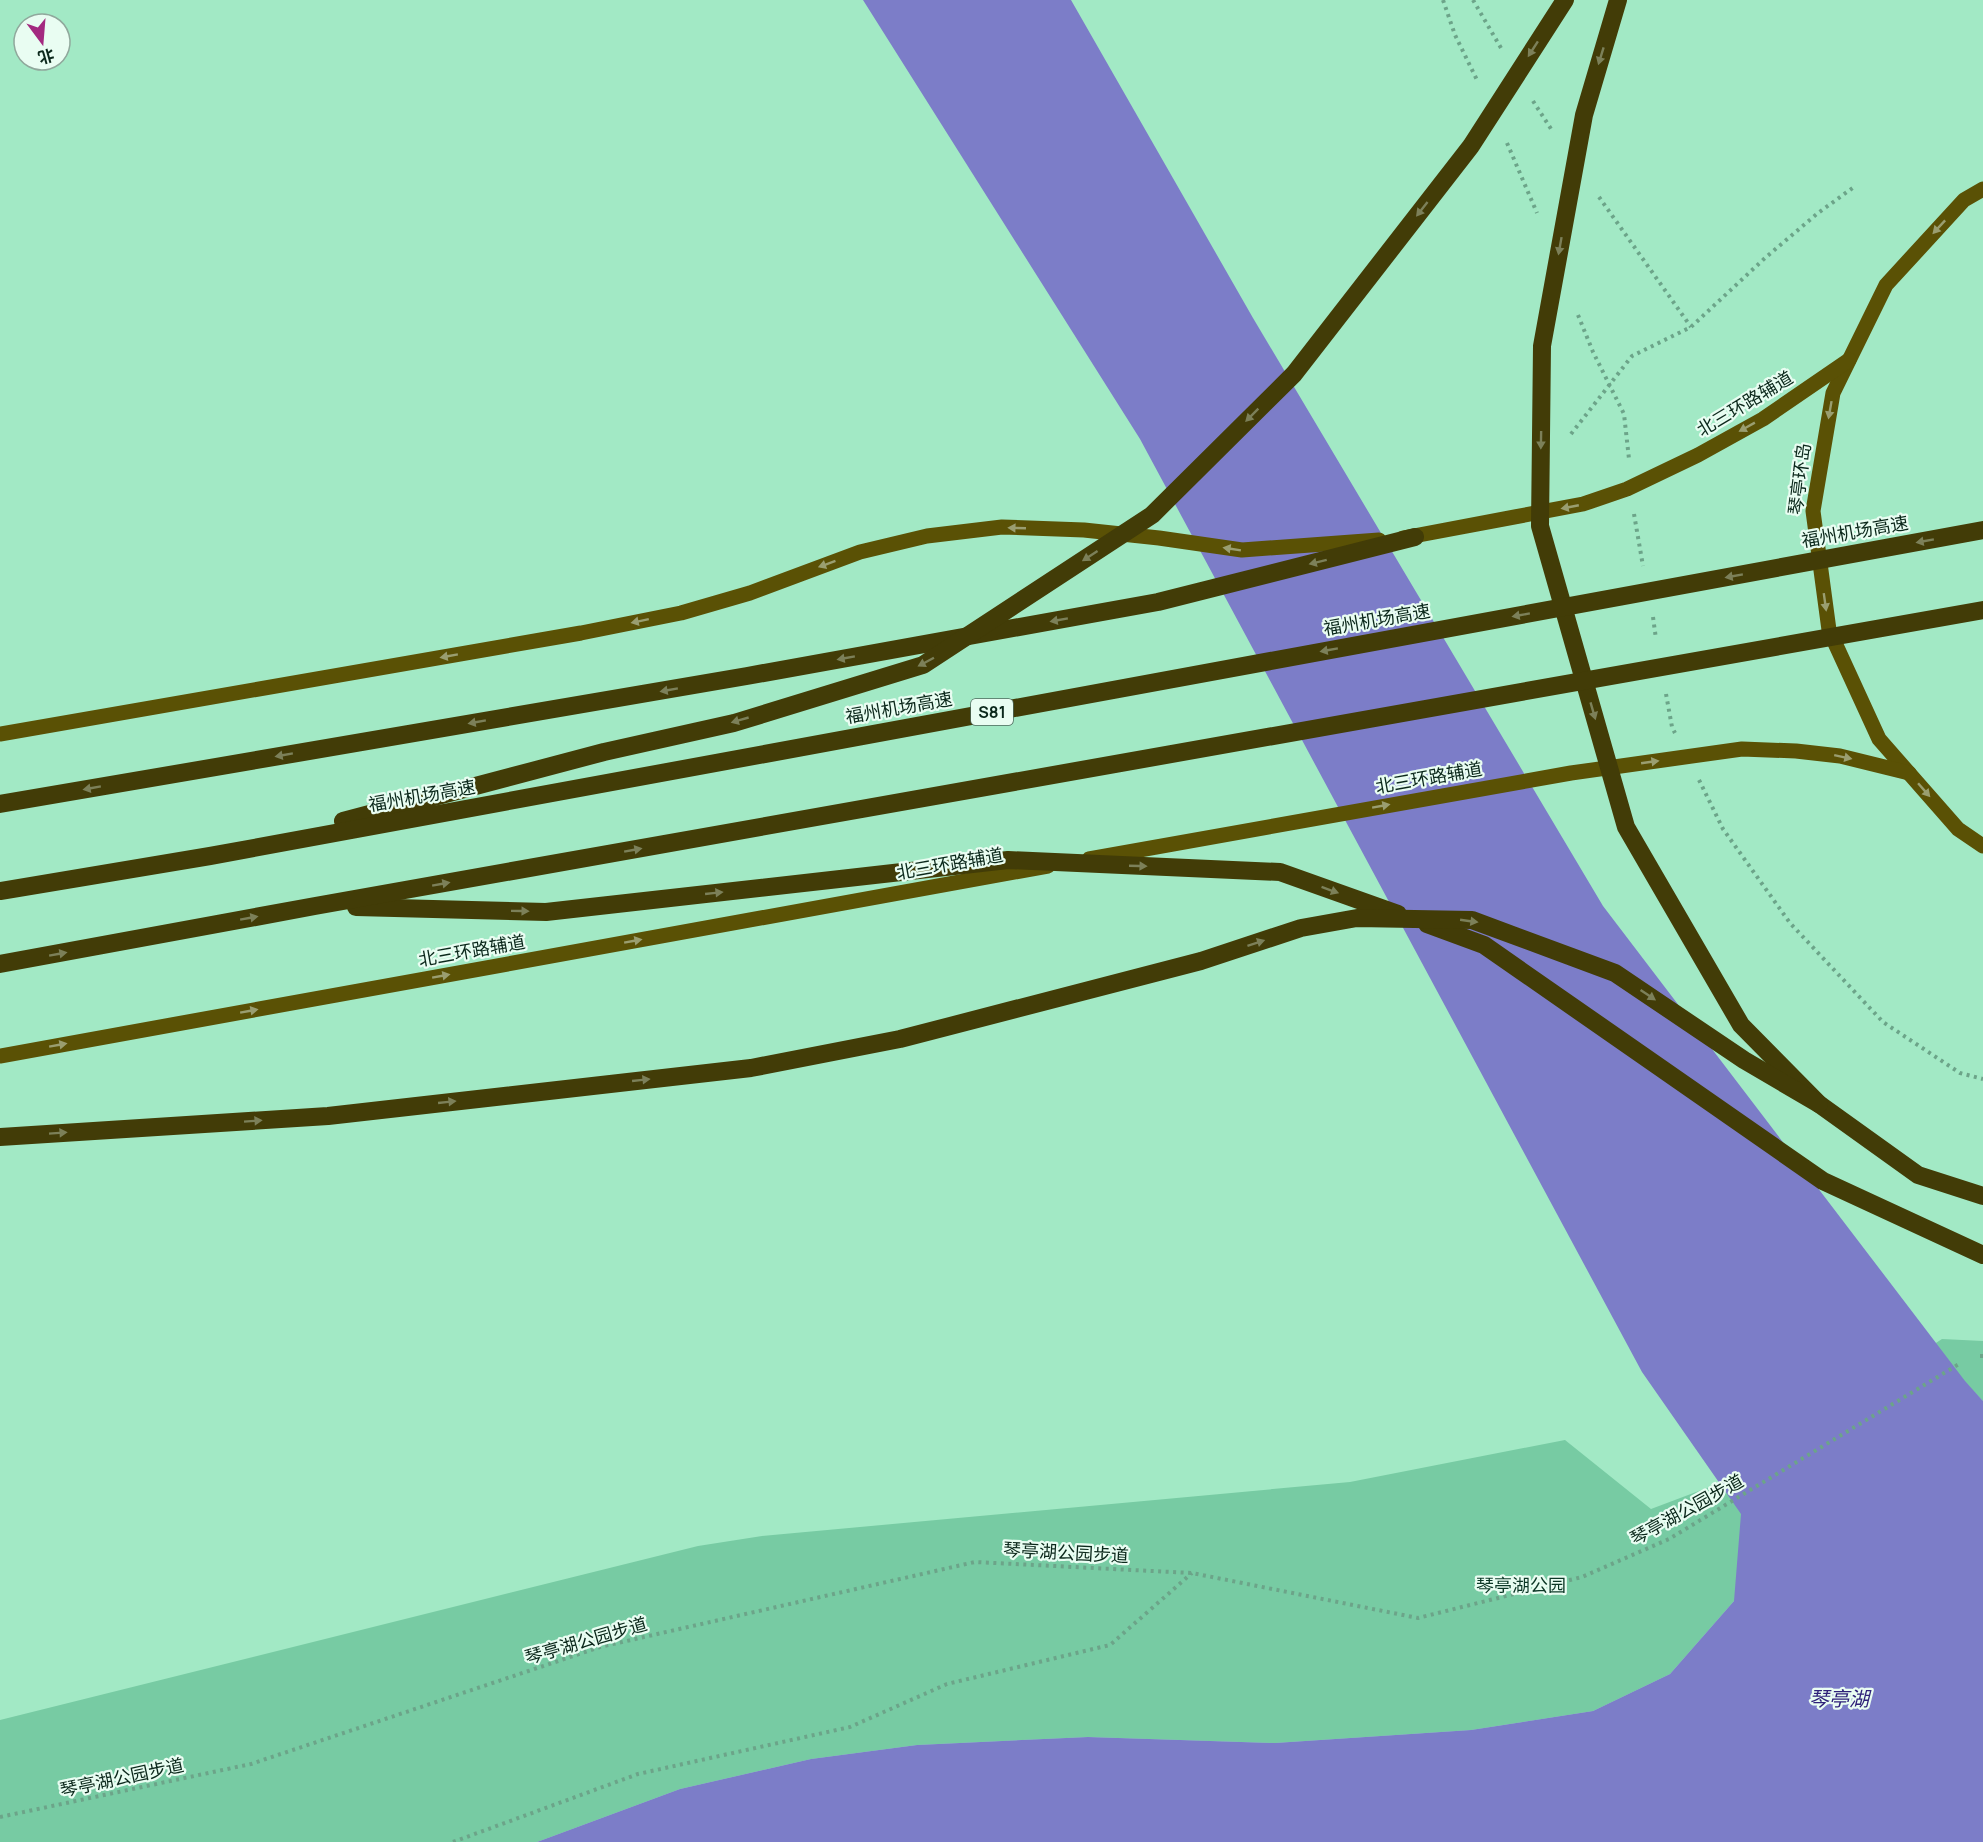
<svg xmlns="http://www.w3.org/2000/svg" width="1983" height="1842" font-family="Manrope,'Noto Sans SC',sans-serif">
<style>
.green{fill:#77cba3}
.water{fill:#7c7dc8}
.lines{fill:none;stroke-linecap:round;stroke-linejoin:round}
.path{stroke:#6ca489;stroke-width:4;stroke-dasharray:3 4.5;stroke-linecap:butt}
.major{stroke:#5a5105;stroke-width:15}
.highway{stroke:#423c07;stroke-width:18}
.oneway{fill:#7c8059}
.oneway2{fill:#9a9e70}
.labels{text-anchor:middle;stroke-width:4.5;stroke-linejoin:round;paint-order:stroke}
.shield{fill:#e9fdf2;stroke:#4e685c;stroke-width:1.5}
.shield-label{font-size:16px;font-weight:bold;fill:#0b281b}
.street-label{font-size:18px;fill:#0b281b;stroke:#e9fdf2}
.park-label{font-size:18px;fill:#0c3726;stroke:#e9fdf2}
.water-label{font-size:20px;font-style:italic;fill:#2e2179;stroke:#e9fdf2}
</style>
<rect width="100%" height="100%" fill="#a2e9c5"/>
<path class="green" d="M1942,1339L1983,1341V1401L1964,1381L1734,1601L1670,1674L1593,1711L1471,1730L1275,1743L1088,1737L917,1745L811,1759L680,1789L537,1842H0V1720L698,1546L762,1536L1350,1482L1565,1440L1651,1509L1720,1483Z"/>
<path class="water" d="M863,0H1071L1253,318L1603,906L1965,1381L1983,1401V1842H537L680,1789L811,1759L917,1745L1088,1737L1275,1743L1471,1730L1593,1711L1670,1674L1734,1601L1741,1514L1642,1372L1140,439Z"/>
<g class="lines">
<g class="path">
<path d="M1443,0L1455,35L1478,82"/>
<path d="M1473,0L1501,48"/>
<path d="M1533,101L1553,132"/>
<path d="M1507,143L1537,213"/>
<path d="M1599,197L1691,327"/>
<path d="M1578,315L1593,352L1624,414L1629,459"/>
<path d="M1571,434L1632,356L1691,327L1765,258L1818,213L1854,187"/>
<path d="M1634,514L1643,566"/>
<path d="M1653,617L1656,639"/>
<path d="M1666,694L1672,727L1675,733"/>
<path d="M1699,780L1723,829L1790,923L1883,1022L1960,1073L1983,1079"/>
<path d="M1980,1356H1983"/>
<path d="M0,1817L251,1764L600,1647L975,1562L1192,1573L1418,1618L1582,1577L1669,1539L1959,1364"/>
<path d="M453,1842L638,1774L850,1727L947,1684L1110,1645L1192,1573"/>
</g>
<g class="major">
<path d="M1983,189L1964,200L1886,285L1833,393L1813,511L1829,630L1879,739L1958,829L1983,846"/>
<path d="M1403,538L1583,504L1627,489L1698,455L1763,419L1849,360"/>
<path d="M0,734L581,633L681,613L750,593L860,552L927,536L1002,527L1084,530L1159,538L1242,550L1379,540"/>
<path d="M1089,859L1571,773L1742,749L1796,751L1840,756L1909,773"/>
<path d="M0,1056L1048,866"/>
</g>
<g class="highway">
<path d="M1618,0L1584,115L1542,346L1540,526L1626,827L1741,1025L1819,1104L1918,1175L1983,1196"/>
<path d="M0,804L747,676L1158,602L1415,537"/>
<path d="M343,821L604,752L734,723L923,665L1152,515L1294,374L1471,146L1565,0"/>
<path d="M0,891L210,856L1983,530"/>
<path d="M356,907L546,912L1008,860L1280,872L1398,914"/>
<path d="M1427,924L1484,945L1823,1181L1983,1255"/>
<path d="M0,964L315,906L1983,610"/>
<path d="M0,1137L328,1116L751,1068L900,1039L1201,961L1301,928L1357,918L1472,920L1615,973L1744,1060L1819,1104"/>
</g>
</g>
<defs><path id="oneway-solid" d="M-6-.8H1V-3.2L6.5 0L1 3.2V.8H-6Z" transform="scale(1.5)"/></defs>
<g class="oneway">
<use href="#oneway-solid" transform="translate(1533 49) rotate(123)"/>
<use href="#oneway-solid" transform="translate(1601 56) rotate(107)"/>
<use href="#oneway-solid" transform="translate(1422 209) rotate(128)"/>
<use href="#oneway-solid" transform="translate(1560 246) rotate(100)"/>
<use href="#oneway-solid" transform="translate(1252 415) rotate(135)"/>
<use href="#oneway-solid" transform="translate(1541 440) rotate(91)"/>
<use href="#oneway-solid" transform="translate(1925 541) rotate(170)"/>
<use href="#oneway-solid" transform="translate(1090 556) rotate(147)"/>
<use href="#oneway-solid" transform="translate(1318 562) rotate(166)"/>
<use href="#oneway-solid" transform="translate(1734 576) rotate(170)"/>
<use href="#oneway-solid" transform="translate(1521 615) rotate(170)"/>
<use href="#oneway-solid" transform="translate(1059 620) rotate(170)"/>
<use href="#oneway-solid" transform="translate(1329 650) rotate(170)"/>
<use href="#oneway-solid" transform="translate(846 658) rotate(170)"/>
<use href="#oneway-solid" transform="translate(926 662) rotate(152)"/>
<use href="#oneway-solid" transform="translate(669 690) rotate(170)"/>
<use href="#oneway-solid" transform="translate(1593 711) rotate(74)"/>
<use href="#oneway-solid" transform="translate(740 720) rotate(164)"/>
<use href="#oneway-solid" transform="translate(477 722) rotate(170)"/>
<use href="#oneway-solid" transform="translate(284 755) rotate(170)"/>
<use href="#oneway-solid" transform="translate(92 788) rotate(170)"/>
<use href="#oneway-solid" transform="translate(633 850) rotate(-10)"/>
<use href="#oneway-solid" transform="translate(1138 866) rotate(2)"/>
<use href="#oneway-solid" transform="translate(441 884) rotate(-10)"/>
<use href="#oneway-solid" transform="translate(1330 890) rotate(20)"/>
<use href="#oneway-solid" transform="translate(714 893) rotate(-6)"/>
<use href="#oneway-solid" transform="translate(520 911) rotate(1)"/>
<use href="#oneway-solid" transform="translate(249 918) rotate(-10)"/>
<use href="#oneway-solid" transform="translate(1469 921) rotate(8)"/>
<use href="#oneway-solid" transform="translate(1256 943) rotate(-18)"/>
<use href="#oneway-solid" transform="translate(58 954) rotate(-10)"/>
<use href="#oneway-solid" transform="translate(1648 995) rotate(34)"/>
<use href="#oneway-solid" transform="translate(641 1080) rotate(-6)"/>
<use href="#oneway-solid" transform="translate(447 1102) rotate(-6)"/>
<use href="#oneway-solid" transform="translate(253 1121) rotate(-4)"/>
<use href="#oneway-solid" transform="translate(58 1133) rotate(-4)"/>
</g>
<g class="oneway2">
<use href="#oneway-solid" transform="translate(1939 227) rotate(133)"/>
<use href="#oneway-solid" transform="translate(1830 410) rotate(100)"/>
<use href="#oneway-solid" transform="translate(1747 427) rotate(151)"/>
<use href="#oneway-solid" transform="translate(1570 507) rotate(169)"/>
<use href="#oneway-solid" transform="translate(1017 528) rotate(-178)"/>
<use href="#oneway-solid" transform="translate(1232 549) rotate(-171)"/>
<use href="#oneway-solid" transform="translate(827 564) rotate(160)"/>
<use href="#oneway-solid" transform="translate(1825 602) rotate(82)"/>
<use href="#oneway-solid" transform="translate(640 621) rotate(168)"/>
<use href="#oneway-solid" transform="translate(449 656) rotate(170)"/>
<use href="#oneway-solid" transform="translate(1843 757) rotate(12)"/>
<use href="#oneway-solid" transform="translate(1650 762) rotate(-8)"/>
<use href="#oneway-solid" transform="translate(1924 790) rotate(49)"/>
<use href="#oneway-solid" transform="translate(1381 806) rotate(-10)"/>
<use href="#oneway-solid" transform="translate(633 941) rotate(-10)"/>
<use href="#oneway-solid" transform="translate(441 976) rotate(-10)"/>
<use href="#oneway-solid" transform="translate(249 1011) rotate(-10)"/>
<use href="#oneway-solid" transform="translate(58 1045) rotate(-10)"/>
</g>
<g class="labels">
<rect class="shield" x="971" y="699" width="42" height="26" rx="4.5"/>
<g class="shield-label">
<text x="992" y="718">S81</text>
</g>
<g class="street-label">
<text transform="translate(1745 404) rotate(-31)" y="6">北三环路辅道</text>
<text transform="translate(1800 479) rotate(-83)" y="6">琴亭环岛</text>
<text transform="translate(1855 532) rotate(-10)" y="6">福州机场高速</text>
<text transform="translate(1377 620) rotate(-10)" y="6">福州机场高速</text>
<text transform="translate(899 708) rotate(-10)" y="6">福州机场高速</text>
<text transform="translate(1429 778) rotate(-10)" y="6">北三环路辅道</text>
<text transform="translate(422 796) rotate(-10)" y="6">福州机场高速</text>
<text transform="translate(950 864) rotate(-10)" y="6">北三环路辅道</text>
<text transform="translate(472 951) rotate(-10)" y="6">北三环路辅道</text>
<text transform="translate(1687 1510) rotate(-29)" y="6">琴亭湖公园步道</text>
<text transform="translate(1066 1553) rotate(3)" y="6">琴亭湖公园步道</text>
<text transform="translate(586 1641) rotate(-16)" y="6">琴亭湖公园步道</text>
<text transform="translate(122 1778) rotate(-12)" y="6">琴亭湖公园步道</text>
</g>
<g class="park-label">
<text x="1521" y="1592">琴亭湖公园</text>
</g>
<g class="water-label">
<text x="1839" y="1706">琴亭湖</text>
</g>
</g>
<g transform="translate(42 42) rotate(164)"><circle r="28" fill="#e9fdf2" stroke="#90a89c" stroke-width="1.5"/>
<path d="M0-4.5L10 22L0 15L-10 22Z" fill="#a32a80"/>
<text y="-9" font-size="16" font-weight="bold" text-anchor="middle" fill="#0b281b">北</text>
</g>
</svg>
